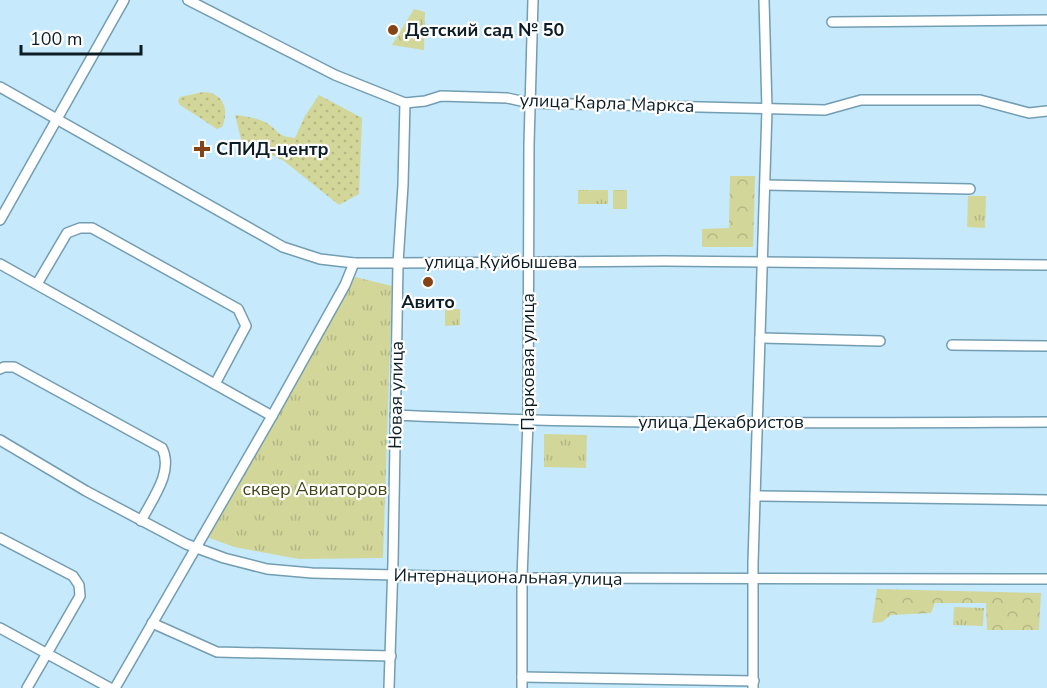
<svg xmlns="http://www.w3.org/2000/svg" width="1047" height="688" font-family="'Nunito Sans',sans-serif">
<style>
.grass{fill:url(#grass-dots)}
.forest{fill:url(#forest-crowns)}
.park{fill:url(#park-tufts)}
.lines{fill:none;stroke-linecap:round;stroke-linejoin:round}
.minor-casing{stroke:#739db2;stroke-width:12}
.minor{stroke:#fff;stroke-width:9}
.poi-dot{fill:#864316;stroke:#fff;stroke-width:2}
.labels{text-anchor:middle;stroke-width:4.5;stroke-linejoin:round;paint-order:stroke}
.poi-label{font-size:18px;font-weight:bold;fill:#0c1d25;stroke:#fff;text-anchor:start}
.street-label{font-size:18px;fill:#0c1d25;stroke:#fff}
.park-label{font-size:18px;fill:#444516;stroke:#fff}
</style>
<defs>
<pattern id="grass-dots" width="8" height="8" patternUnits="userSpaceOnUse" patternTransform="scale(1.5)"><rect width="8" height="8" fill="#d3d699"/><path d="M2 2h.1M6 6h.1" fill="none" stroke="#b4b784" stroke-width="1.8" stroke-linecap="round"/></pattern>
<pattern id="forest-crowns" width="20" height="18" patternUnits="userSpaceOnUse" patternTransform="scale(1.5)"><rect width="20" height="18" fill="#d3d699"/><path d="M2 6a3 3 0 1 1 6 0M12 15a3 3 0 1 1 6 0" fill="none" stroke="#b4b784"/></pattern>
<pattern id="park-tufts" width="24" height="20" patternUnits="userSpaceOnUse" patternTransform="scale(1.5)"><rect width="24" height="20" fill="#d3d699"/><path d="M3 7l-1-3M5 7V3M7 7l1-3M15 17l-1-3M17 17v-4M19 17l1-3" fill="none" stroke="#b4b784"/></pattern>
</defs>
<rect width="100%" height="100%" fill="#c6e9fb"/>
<g class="grass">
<path d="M203,92C223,92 230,110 222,127L217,129L180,105L178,101L180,97Z"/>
<path d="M319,95L362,118L359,194L339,205L284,161L241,139L235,115C245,116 256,118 265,122C279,130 275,136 295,138L305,116Z"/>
</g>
<g class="forest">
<path d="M730,176H755L753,247H702V229L729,228Z"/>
<path d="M877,589L1041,593L1039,630H987L986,603H935L931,613L891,615L882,622L872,623Z"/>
</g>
<g class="park">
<path d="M414,9L425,12L424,50L392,45Z"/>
<rect x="578" y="190" width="30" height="14"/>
<rect x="613" y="190" width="14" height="19"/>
<path d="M968,196H986L985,228L967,227Z"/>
<path d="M355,277L392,286L383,558L299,559L234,547L207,537Z"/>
<path d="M445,309H460V325L445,326Z"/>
<path d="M544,434L587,435L586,468L544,467Z"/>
<path d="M954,607L984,608L983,626L953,625Z"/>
</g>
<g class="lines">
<g class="minor-casing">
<g id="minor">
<path d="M188,0L335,75L405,103L425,101L441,96L507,98L530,103L825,110L861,100H980L1029,113L1047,111"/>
<path d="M832,22L1047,20"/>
<path d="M0,87L283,247L320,259L354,263H398L665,261L1047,265"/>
<path d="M765,185L970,189"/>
<path d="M0,220L124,0"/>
<path d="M0,264L272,416"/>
<path d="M37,284L67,233L80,228H92L238,309L246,326L215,384"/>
<path d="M760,338L880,341"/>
<path d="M952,345L1047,346"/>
<path d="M0,369L4,367H14L162,448C174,472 152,499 141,521"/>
<path d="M395,415C612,425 830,423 1047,422"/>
<path d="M0,440L86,491L186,544L224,558L267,569L312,573L522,578L1047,579"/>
<path d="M755,496L1047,500"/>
<path d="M0,538L73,576L79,585L80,596L27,688"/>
<path d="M152,623L217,652L391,656"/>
<path d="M0,628L110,688"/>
<path d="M522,677L754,681"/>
<path d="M115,688L272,416L345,285L354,263"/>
<path d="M389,688L393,562L398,263L403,185L405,103"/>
<path d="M522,688V578L528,421L529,144L533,0"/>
<path d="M753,688V563L767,109L764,0"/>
</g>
</g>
<use href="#minor" class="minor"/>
</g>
<g class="poi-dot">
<circle cx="393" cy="30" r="6"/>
<path d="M199 140h6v6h6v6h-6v6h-6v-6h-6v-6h6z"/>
<circle cx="428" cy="282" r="6"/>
</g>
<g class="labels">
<g class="poi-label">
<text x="405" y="36">Детский сад № 50</text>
<text x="216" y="155">СПИД-центр</text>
<text x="428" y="308" text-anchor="middle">Авито</text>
</g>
<g class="street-label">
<text transform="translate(607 103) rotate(2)" y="6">улица Карла Маркса</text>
<text x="501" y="268">улица Куйбышева</text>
<text transform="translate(528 362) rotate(-90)" y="6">Парковая улица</text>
<text transform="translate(396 395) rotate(-89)" y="6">Новая улица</text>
<text x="721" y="428">улица Декабристов</text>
<text transform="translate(508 577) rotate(1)" y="6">Интернациональная улица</text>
</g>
<g class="park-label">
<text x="315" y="495">сквер Авиаторов</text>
</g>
</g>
<path d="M21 45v9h120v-9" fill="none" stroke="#0c1d25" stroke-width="3"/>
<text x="30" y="45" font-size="18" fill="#0c1d25" stroke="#ffffff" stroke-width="4.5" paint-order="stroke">100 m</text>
</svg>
